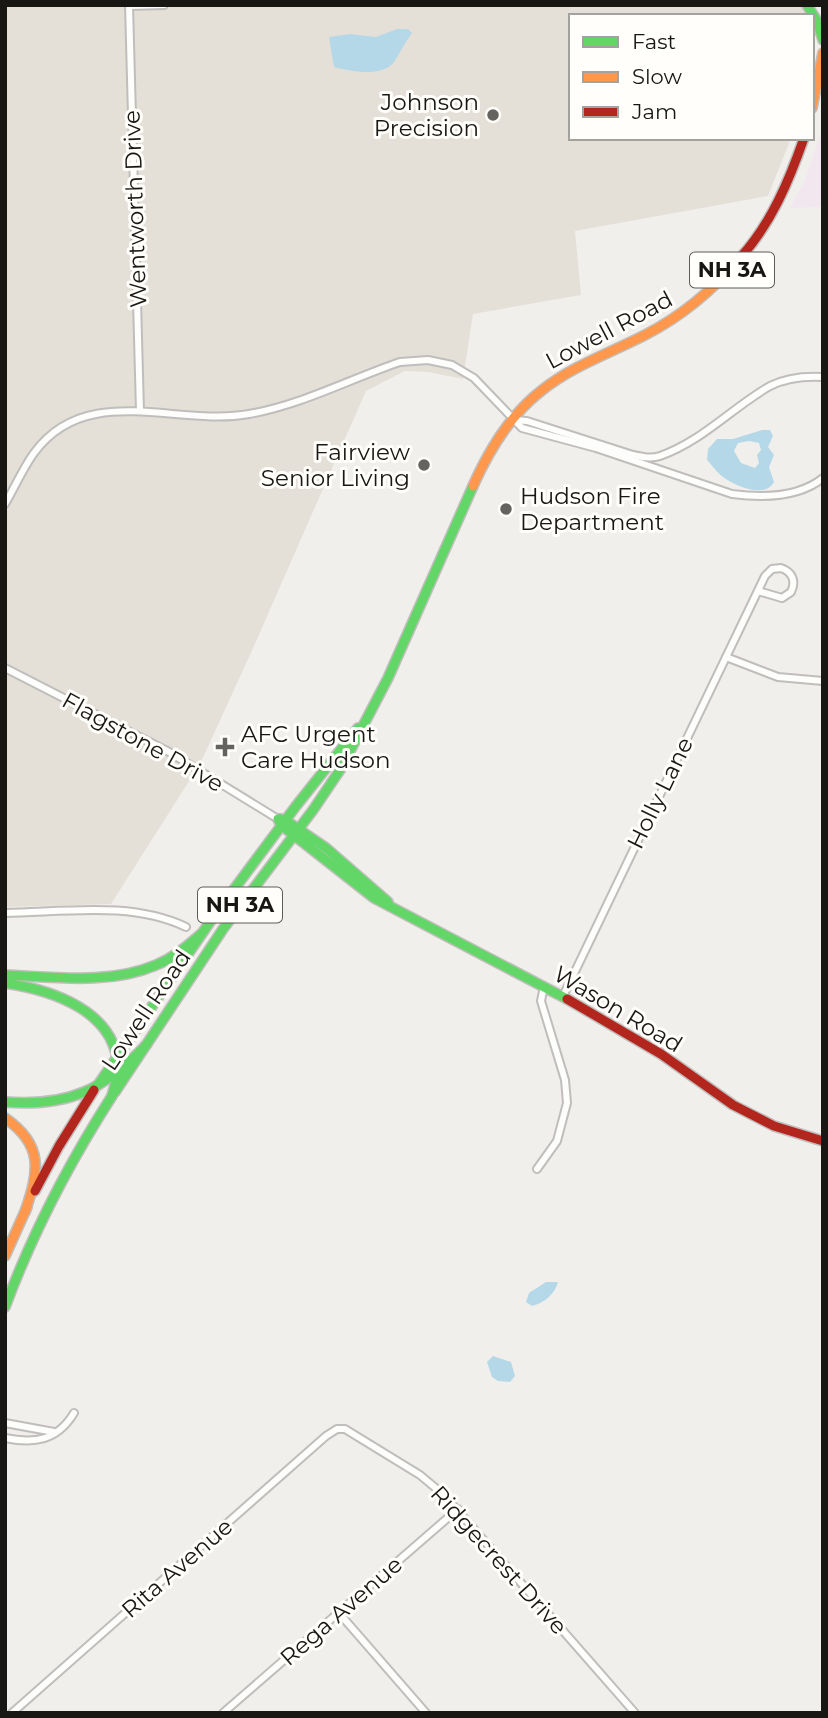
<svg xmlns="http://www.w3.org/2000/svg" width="828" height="1718" font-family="Montserrat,sans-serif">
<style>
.built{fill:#e4e0d8}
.education{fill:#f2e7ef}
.water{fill:#b4d8e7;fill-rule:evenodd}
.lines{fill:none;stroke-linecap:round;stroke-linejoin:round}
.street-casing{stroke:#c0bebc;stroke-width:10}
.fast-casing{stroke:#c0bebc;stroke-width:12}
.slow-casing{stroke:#c0bebc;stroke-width:12}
.jam-casing{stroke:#c0bebc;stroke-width:12}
.street{stroke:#fdfdfc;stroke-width:6}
.fast{stroke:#63d668;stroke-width:9}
.slow{stroke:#ff974d;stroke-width:9}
.jam{stroke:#b3261e;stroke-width:9}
.poi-dot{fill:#646360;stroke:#fffefb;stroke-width:2.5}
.labels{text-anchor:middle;stroke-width:6;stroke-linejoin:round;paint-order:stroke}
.shield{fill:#fffefb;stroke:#5d5c59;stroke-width:2}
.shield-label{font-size:21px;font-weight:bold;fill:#181714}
.poi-label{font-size:23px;fill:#181714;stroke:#fffefb;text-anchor:end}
.street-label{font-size:23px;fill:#181714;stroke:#fffefb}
</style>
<rect width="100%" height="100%" fill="#f1efec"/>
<path class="built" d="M5,5H800L804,7L809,16H571V138H791L768,196L575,231L581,295L473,314L463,379L428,372L405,371L366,391L250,655L200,764L111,904L5,907Z"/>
<path class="education" d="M823,127V207L790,208L805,180Z"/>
<g class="water">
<path d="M397,29H408L412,33C405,42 400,53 394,62C382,78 350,71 334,67L329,37L350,34L376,37Z"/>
<path d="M762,430H770L773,436L768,447L774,455L769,467L774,482C765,499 735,486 723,477C717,473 712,465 707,460L708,449L717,439H733ZM749,441L759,443L761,450L757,455L759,463L755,468L741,463L734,451L738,443Z"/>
<path d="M546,1282H558C555,1294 544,1303 532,1306L526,1302L529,1293Z"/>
<path d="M493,1356L511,1362L515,1376L510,1382L498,1381L492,1377L487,1362Z"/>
</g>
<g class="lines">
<g class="street-casing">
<g id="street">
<path d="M129,5L140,411"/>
<path d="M129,6L164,5"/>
<path d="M514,420L527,421L633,455C642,457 651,459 660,456C701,442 733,407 770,386C786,378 805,376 823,377"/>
<path d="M5,504C15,487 23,468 34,453C87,381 176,427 249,414C301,405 350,379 400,362L428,360L452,365L474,378L522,428L596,448L732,494C762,498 798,498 823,478"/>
<path d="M726,657L778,677L823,681"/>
<path d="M5,668L169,752L278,819"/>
<path d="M5,913C65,912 131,901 186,927"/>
<path d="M563,996L569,984L765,576L772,569L781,568C793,572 796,582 791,592L782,598L758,591"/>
<path d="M537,1169L557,1141L567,1103L565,1080L541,1001L544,986"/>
<path d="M5,1423L54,1432"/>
<path d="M5,1438C34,1444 57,1441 74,1413"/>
<path d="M339,1613L426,1713"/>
<path d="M12,1713L326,1436L337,1429H345L420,1475L444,1495L635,1713"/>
<path d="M223,1713L458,1509"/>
</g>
</g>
<g class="fast-casing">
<g id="fast">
<path d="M807,5L817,21L823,40"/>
<path d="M278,819L281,825L374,898L567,999"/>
<path d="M280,819L285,820L326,848L388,902"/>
<path d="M5,975C54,977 110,985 156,965C174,958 187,946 201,934"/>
<path d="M5,983C52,990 117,1011 118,1069C118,1078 114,1087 112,1096"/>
<path d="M98,1085L214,916L296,806L358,728"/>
<path d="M115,1092L223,929L313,810L340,770L388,678L473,486"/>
<path d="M5,1102C69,1107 104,1090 147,1044"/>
<path d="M5,1307C33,1232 69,1163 112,1096"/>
</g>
</g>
<g class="slow-casing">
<g id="slow">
<path d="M812,108L823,53"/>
<path d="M473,486C489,450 510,415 541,391C572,366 610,353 645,335C682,316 713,290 740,258"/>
<path d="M5,1118C44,1145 39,1171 25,1212"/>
<path d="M5,1256L27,1207"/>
</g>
</g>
<g class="jam-casing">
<g id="jam">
<path d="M740,258C771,224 789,181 804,138"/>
<path d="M567,999L661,1054L733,1105L774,1126L823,1141"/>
<path d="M35,1191L59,1146L94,1090"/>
</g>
</g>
<use href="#street" class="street"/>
<use href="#fast" class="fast"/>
<use href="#slow" class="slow"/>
<use href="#jam" class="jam"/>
</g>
<g class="poi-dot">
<circle cx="493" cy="115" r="7"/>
<circle cx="424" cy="465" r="7"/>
<circle cx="506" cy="509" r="7"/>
<path d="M221.5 736.5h7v7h7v7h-7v7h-7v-7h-7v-7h7z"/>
</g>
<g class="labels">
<g class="shield">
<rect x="690" y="252.5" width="84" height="35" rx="5"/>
<rect x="198" y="887.5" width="84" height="35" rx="5"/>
</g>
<g class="shield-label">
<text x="732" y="277">NH 3A</text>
<text x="240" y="912">NH 3A</text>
</g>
<g class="poi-label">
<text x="479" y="110">Johnson<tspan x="479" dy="26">Precision</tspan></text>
<text x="410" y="460">Fairview<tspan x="410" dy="26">Senior Living</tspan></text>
<text x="520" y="504" text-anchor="start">Hudson Fire<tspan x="520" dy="26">Department</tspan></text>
<text x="241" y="742" text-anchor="start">AFC Urgent<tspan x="241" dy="26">Care Hudson</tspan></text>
</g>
<g class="street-label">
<text transform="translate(135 209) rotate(-92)" y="8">Wentworth Drive</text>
<text transform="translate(609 330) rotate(-28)" y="8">Lowell Road</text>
<text transform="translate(143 742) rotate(29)" y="8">Flagstone Drive</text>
<text transform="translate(660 793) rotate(-64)" y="8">Holly Lane</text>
<text transform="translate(618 1009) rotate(31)" y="8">Wason Road</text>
<text transform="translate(146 1010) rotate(-56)" y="8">Lowell Road</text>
<text transform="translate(499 1560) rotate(48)" y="8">Ridgecrest Drive</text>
<text transform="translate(177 1568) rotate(-41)" y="8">Rita Avenue</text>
<text transform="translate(341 1611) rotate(-41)" y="8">Rega Avenue</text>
</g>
</g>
<rect width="828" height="1718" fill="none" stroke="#181714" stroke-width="14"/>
<rect x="569" y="14" width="245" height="126" fill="#fffefb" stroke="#a3a29f" stroke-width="2"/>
<rect x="583" y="37" width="35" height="10" fill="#63d668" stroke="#a3a29f" stroke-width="2"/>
<text x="632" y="49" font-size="21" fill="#181714">Fast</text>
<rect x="583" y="72" width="35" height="10" fill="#ff974d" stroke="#a3a29f" stroke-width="2"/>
<text x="632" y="84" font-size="21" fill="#181714">Slow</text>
<rect x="583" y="107" width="35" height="10" fill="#b3261e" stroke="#a3a29f" stroke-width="2"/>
<text x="632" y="119" font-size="21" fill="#181714">Jam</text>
</svg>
